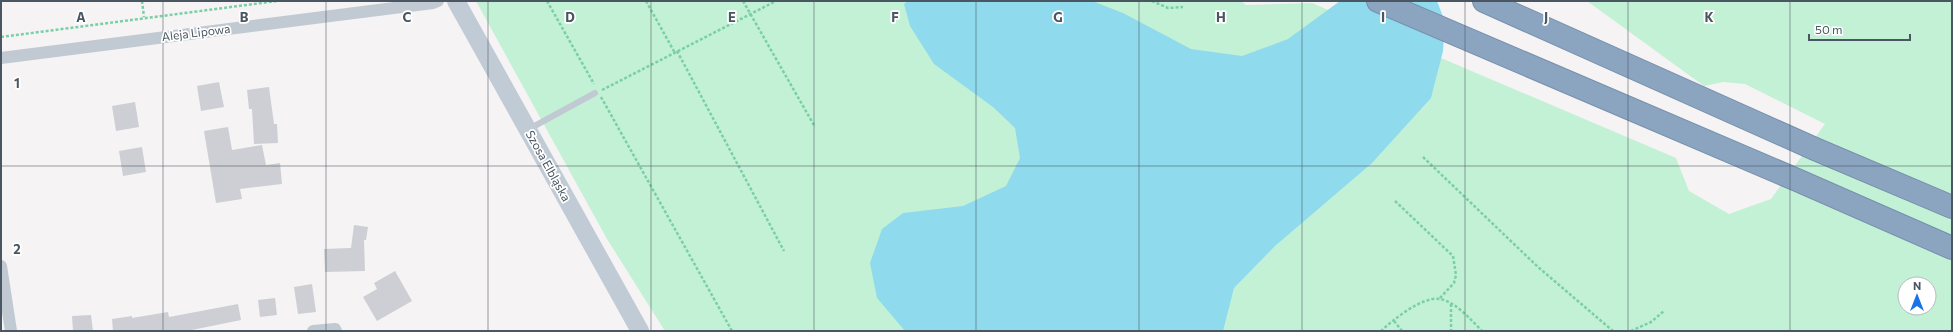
<svg xmlns="http://www.w3.org/2000/svg" width="1953" height="332" font-family="Commissioner,sans-serif">
<style>
.green{fill:#c3f1d5;fill-rule:evenodd}
.water{fill:#90daee}
.building{fill:#cdcfd5}
.lines{fill:none;stroke-linecap:round;stroke-linejoin:round}
.motorway-casing{stroke:#7690ad;stroke-width:24}
.path{stroke:#7ad0a6;stroke-width:2.5;stroke-dasharray:3 2;stroke-linecap:butt}
.service{stroke:#c1cad2;stroke-width:6}
.minor{stroke:#c1cad2;stroke-width:12}
.secondary{stroke:#c1cbd6;stroke-width:18}
.motorway{stroke:#8ba5c1;stroke-width:22}
.grid{fill:none;stroke:#4a5661;stroke-width:1;stroke-opacity:0.55}
.labels{text-anchor:middle;stroke-width:3.5;stroke-linejoin:round;paint-order:stroke}
.street-label{font-size:12px;fill:#4a5661;stroke:#fff}
.grid-label{font-size:13px;text-anchor:middle;font-weight:bold;fill:#4a5661;stroke:#fff;stroke-width:3.5;stroke-linejoin:round;paint-order:stroke}
</style>
<rect width="100%" height="100%" fill="#f5f3f3"/>
<path class="green" d="M476,1H1241L1246,5L1312,3L1676,158L1689,191L1729,214L1771,199L1825,124L1745,84L1723,82L1704,86L1587,1H1952V331H665L607,239ZM1905,284H1929V308H1905Z"/>
<path class="water" d="M908,1H1092L1123,13L1191,49L1242,56L1288,39L1340,1H1437L1445,22L1443,51L1431,98L1372,163L1275,246L1234,288L1223,331H905L877,298L870,263L882,229L903,213L963,206L1006,186L1020,158L1015,128L993,107L934,64L910,26L904,4Z"/>
<g class="building">
<path d="M219,82L224,107L201,111L197,86Z"/>
<path d="M269,87L274,124H277L278,143L254,144L252,109H249L247,90Z"/>
<path d="M135,102L139,127L116,131L112,106Z"/>
<path d="M228,127L232,150L262,145L266,165L280,163L282,184L240,189L242,199L216,203L204,131Z"/>
<path d="M142,147L146,172L123,176L119,151Z"/>
<path d="M354,225L368,227L366,240H364L365,271L325,272L324,249L351,248Z"/>
<path d="M395,271L412,301L377,321L363,297L377,289L374,283Z"/>
<path d="M312,284L316,312L298,314L294,287Z"/>
<path d="M275,298L277,315L260,317L258,300Z"/>
<path d="M238,304L241,320L187,331H113L112,319L132,316V318L168,312L169,317Z"/>
<path d="M91,315L93,331H73L72,316Z"/>
</g>
<g class="lines">
<g class="motorway-casing">
<g id="motorway">
<path d="M1378,1L1797,180L1952,248"/>
<path d="M1484,1L1815,149L1952,207"/>
</g>
</g>
<g class="path">
<path d="M142,1L144,17"/>
<path d="M547,1L594,84"/>
<path d="M646,1L675,53"/>
<path d="M743,1L815,127"/>
<path d="M1152,1L1168,8L1183,7"/>
<path d="M1,37L277,1"/>
<path d="M677,51L784,251"/>
<path d="M602,90L776,1"/>
<path d="M601,97L732,331"/>
<path d="M1423,157L1538,267L1613,331"/>
<path d="M1395,201L1453,256L1456,275L1454,283L1439,299"/>
<path d="M1451,304V331"/>
<path d="M1394,321L1402,331"/>
<path d="M1381,331C1393,320 1422,296 1440,299C1456,302 1471,320 1482,331"/>
<path d="M1631,331L1651,322L1664,311"/>
</g>
<path class="service" d="M529,129L595,93"/>
<g class="minor">
<path d="M1,58L433,3L438,1"/>
<path d="M1,266L11,331"/>
<path d="M313,331L335,329L336,331"/>
</g>
<path class="secondary" d="M456,1L640,331"/>
<use href="#motorway" class="motorway"/>
</g>
<path class="grid" d="M163,1V331M326,1V331M488,1V331M651,1V331M814,1V331M976,1V331M1139,1V331M1302,1V331M1465,1V331M1628,1V331M1790,1V331M1,166H1952"/>
<g class="labels">
<g class="street-label">
<text transform="translate(196 33) rotate(-7)" y="4">Aleja Lipowa</text>
<text transform="translate(548 166) rotate(61)" y="4">Szosa Elbląska</text>
</g>
</g>
<g class="grid-label">
<text x="81" y="22">A</text>
<text x="244" y="22">B</text>
<text x="407" y="22">C</text>
<text x="570" y="22">D</text>
<text x="732" y="22">E</text>
<text x="895" y="22">F</text>
<text x="1058" y="22">G</text>
<text x="1221" y="22">H</text>
<text x="1383" y="22">I</text>
<text x="1546" y="22">J</text>
<text x="1709" y="22">K</text>
<text x="17" y="88">1</text>
<text x="17" y="254">2</text>
</g>
<rect width="1953" height="332" fill="none" stroke="#4a5661" stroke-width="4"/>
<g transform="translate(1917 296)"><circle r="19" fill="#ffffff" stroke="#b7bbc0"/>
<path d="M0-3L7 15L0 10L-7 15Z" fill="#1a73e8"/>
<text y="-6" font-size="11" font-weight="bold" text-anchor="middle" fill="#4a5661">N</text>
</g>
<path d="M1809 34v6h101v-6" fill="none" stroke="#4a5661" stroke-width="2"/>
<text x="1815" y="34" font-size="12" fill="#4a5661" stroke="#ffffff" stroke-width="3" paint-order="stroke">50 m</text>
</svg>
